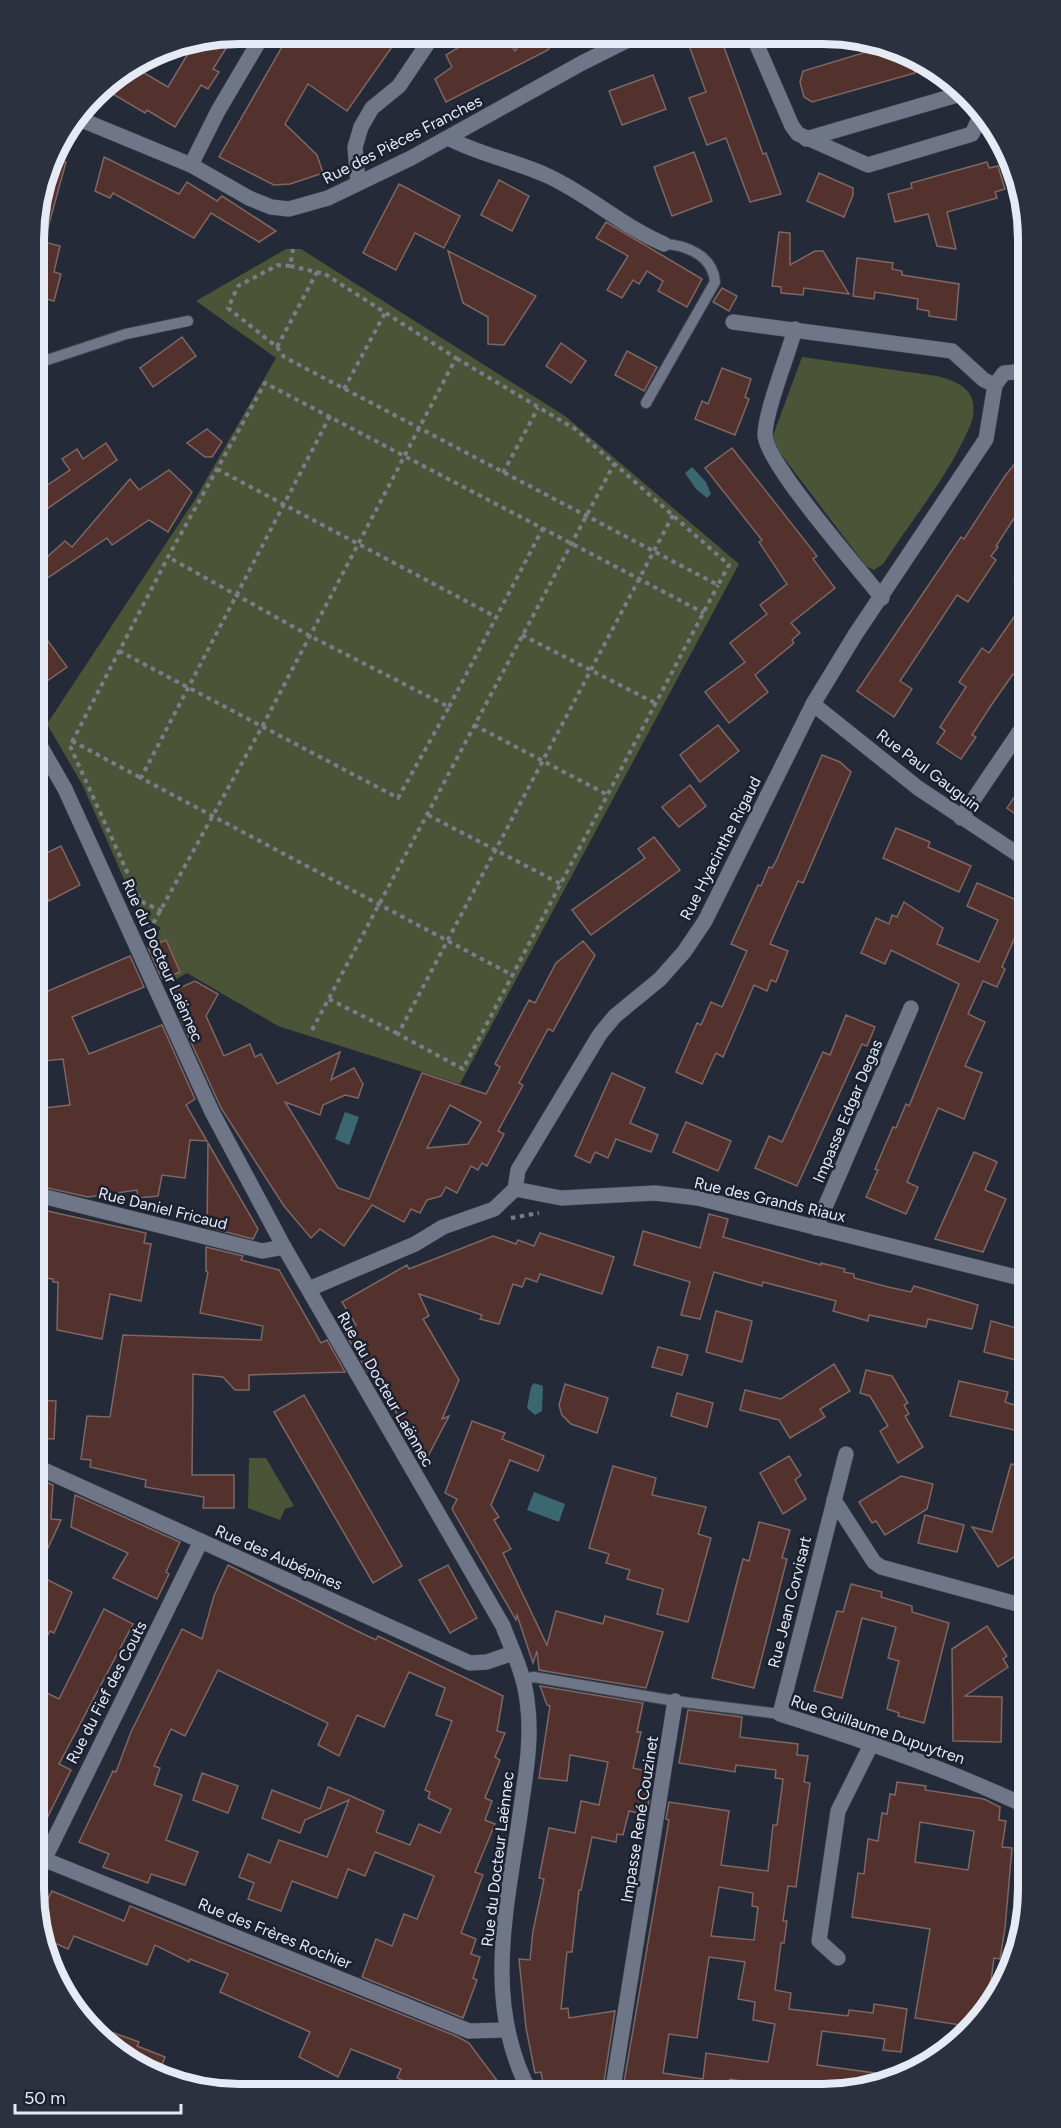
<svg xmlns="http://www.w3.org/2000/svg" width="1061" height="2128" font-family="Figtree,sans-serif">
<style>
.green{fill:#4c5437}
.water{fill:#3b6771}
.building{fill:#53312d;stroke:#7d6764;stroke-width:1.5;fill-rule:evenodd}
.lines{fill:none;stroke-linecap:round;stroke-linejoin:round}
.service-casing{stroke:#424753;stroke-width:12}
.minor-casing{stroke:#424753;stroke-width:16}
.tertiary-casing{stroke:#424753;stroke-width:16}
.path{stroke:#797d8a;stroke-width:4;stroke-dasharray:4.5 4.5;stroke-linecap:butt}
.service{stroke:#6f7688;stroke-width:10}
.minor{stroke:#6f7688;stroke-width:15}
.tertiary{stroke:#6f7688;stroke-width:15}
.labels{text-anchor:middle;stroke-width:5;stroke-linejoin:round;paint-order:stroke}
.street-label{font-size:16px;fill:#e6eaf5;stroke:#1b212f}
.rim{fill:none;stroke:#e6eaf5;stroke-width:8}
</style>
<rect width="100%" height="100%" fill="#252a39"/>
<g class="green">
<path d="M286,249H301L565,416L739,564L460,1084L278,1026L187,973L169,983L151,940L161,928L149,921L145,927L83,786L47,724L194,501L276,358L196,301Z"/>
<path d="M802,357L937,376C948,379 962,383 969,393C976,403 974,418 969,428C949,475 911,521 883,564L874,570L866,566L771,441Z"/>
<path d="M1028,552V587L1013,578Z"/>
<path d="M249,1458H266L294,1506L285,1509L280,1520L248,1508Z"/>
</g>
<g class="water">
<path d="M692,467L706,482L711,494L707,498L696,489L685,473Z"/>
<path d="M345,1112L359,1117L349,1145L335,1139Z"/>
<path d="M534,1383L543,1386L542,1411L535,1415L527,1408L531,1387Z"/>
<path d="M534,1492L565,1504L559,1522L527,1510Z"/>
</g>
<g class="building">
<path d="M290,33L401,34L347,111L308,84L285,124L317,155L323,173L290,184L274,185L219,157Z"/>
<path d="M235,34L213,69L219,72L208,89L201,85L175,127L147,110L145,113L101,87L132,66L168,87L195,42Z"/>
<path d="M467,34L505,35L515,51L526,35H558L548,50L446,102L435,79L452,67L446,55L461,46L458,39Z"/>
<path d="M698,36H720L763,154L766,153L781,194L750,202L726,138L707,145L689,98L706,92L687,40Z"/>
<path d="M883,47L912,61L915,73L812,102L804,97L800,82L803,71Z"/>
<path d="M653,75L666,109L622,125L609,91Z"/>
<path d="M694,152L712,201L672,216L654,167Z"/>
<path d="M104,157L179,194L187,182L217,201L222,196L276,231L259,242L211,213L194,238L113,193L110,198L95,191Z"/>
<path d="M51,158L66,162L44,242L60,246L54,272L61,274L54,301L35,296V212Z"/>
<path d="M987,162L989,168L998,166L1005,189L995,192L997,198L947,212L956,249L937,246L928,214L895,222L888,194L912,188L911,183Z"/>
<path d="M819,173L853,188V195L844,217L807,201Z"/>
<path d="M499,180L529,196L512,231L481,215Z"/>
<path d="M399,184L460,216L444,248L415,233L396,270L363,253Z"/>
<path d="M606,222L702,279L687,307L658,291L663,281L647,271L639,284L633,280L622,298L607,290L628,256L596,238Z"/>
<path d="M779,232L790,233V265L815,251H823L849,294L804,288L803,295L781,293V287L772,286Z"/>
<path d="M448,251L536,296L504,345L488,344V317L463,303Z"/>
<path d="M857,258L893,263L892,269L902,271V275L959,284L956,320L929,316V311L917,309L918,299L875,292L874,299L853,296Z"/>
<path d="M722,288L737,296L729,311L713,302Z"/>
<path d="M182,337L196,356L153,387L140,368Z"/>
<path d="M561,343L586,361L571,383L546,366Z"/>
<path d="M627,351L657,367L644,391L615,375Z"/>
<path d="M722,368L751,379L745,397L749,399L735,435L695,419L702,401L708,404Z"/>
<path d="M207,429L222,442L212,457H205L187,443Z"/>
<path d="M106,443L117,460L34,518V494L70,470L62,459L77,449L83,459Z"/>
<path d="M1028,447V497L996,546L998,547L991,556L996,560L968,602L957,595L900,681L912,689L894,717L857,691L961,537L964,539L1005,476Z"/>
<path d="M732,448L817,556L813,559L835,588L791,623L800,633L792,640L794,643L755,675L768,692L729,723L705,692L745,662L730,643L767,614L760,605L787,584L759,542L762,540L705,468Z"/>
<path d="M169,470L192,492L168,532L149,520L112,545L107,538L34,587V562L42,553L47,557L65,541L72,547L130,479L139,490Z"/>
<path d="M1028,597V662L1018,677L1013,674L992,704L972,735L976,737L961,759L937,743L945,731L940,727L966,687L959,682L982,648L989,653Z"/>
<path d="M34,622L67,667L34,690Z"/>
<path d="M718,725L739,751L700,782L680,755Z"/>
<path d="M822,755L840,762L851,772L803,883L798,881L770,944L788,951L776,982L771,980L767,991L754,985L723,1057L716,1053L702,1084L676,1072L697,1023L701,1025L711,1002L722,1007L747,951L731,944L758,885L761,886L769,867L772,868L777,859Z"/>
<path d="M1028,777V823L1007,808Z"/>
<path d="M690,785L706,806L679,827L662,807Z"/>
<path d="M896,828L930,842L928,847L971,866L959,892L883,858Z"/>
<path d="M654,837L680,870L591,935L572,910L645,858L638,849Z"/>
<path d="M61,846L80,885L49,901L34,870V859Z"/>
<path d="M977,883L1028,905V940L1016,935L1002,967L1005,969L997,987L983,981L968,1014L985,1022L965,1066L982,1073L964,1119L938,1108L907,1182L918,1187L906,1214L866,1197L878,1170L875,1169L893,1127L896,1128L906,1104L909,1106L959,984L891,950L885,964L861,953L876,918L889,924L892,915L897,917L904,902L943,928L937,944L979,962L998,920L967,906Z"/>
<path d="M166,940L180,972L162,979L148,948Z"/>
<path d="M583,941L595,955L553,1031L548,1029L519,1083L523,1085L498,1131L504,1134L487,1166L482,1163L478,1170L471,1166L457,1193L446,1187L441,1196L427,1200L420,1213L411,1209L404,1222L372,1205L344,1246L320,1229L311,1238L284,1206L221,1108L180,1018L184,1016L173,991L195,981L218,994L206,1016L224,1056L250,1044L255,1057L261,1054L277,1084L340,1052L331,1080L354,1068L363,1084L358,1098L345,1095L323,1105L320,1115L285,1102L338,1188L369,1199L422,1073L486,1094L500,1067L495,1064L529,1000L535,1003L556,963ZM450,1105L481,1122L468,1144L427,1148Z"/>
<path d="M130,956L144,987L72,1017L89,1054L162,1025L195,1099L186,1105L207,1141L190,1140L185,1178L162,1175L158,1196L138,1198L137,1190L88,1197L34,1185V1147L44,1108L70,1105L63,1059L34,1062V1035H38L34,997Z"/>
<path d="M846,1015L875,1027L867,1046L862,1044L797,1186L755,1168L769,1136L782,1142L823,1052L830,1055Z"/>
<path d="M612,1073L645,1088L630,1123L658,1135L651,1152L616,1139L608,1158L595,1152L590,1163L575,1156Z"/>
<path d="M686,1122L731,1141L718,1171L673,1152Z"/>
<path d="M208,1143L258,1229L253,1239L207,1227Z"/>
<path d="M974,1152L997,1162L985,1190L1006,1199L983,1252L935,1239Z"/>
<path d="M34,1208L146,1233L144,1243L151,1244L141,1301L110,1294L102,1339L57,1330L58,1282H53V1279L34,1277Z"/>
<path d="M709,1214L728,1219L723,1237L821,1265V1263L845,1269L844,1272L854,1274V1278L888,1287L911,1292L914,1286L978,1305L972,1329L928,1319L926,1327L869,1315L868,1321L833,1311L836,1301L763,1282L762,1286L714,1272L700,1319L681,1315L690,1282L634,1265L643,1231L700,1248Z"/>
<path d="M540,1233L614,1257L602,1294L540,1274L537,1282L526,1278L522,1287L513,1284L499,1324L480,1319L482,1315L419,1294L429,1316L423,1319L459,1380L442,1419L449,1416L425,1462L372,1371H367L344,1331L356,1325L342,1302L407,1265L409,1269L493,1236L516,1244L518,1240L534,1246Z"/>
<path d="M206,1247L243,1256L241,1260L279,1270L321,1343L327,1340L345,1372L249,1375V1390H235L223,1377L193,1374L192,1475H234V1508H203L204,1497L145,1487L146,1480L90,1467L91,1460L81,1459L87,1416L110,1417L123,1335L261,1340L263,1326L200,1313L208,1272L206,1271Z"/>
<path d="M716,1311L752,1321L742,1362L706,1352Z"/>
<path d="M991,1321L1023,1330L1016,1360L984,1352Z"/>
<path d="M658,1347L688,1355L682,1375L652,1367Z"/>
<path d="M834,1364L850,1391L820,1409L825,1417L790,1438L779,1420L740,1410L745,1390L781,1399Z"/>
<path d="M866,1370L892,1376L908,1403L904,1405L909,1414L905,1416L923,1447L898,1463L880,1431L888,1426L870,1396L860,1393Z"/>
<path d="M959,1381L1008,1392L1005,1402L1028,1409V1433L950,1416Z"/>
<path d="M565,1384L608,1398L597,1433L571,1424L562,1415L559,1405Z"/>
<path d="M677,1393L713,1403L707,1427L671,1416Z"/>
<path d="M304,1395L402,1566L373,1583L274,1412Z"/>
<path d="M33,1400L56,1401L54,1439L33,1438Z"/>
<path d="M472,1421L505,1433L502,1439L544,1456L538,1471L510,1460L491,1505L499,1517L494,1520L511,1549L503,1553L547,1645L556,1611L603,1624L605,1616L663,1632L646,1688L539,1670L537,1651L533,1663L517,1615L516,1620L452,1509L457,1499L445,1493Z"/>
<path d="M789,1456L801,1475L795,1480L806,1499L783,1514L760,1473Z"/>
<path d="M1011,1464L1028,1468V1521L1022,1542L1027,1549L998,1567L972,1527L992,1532Z"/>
<path d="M613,1466L656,1478L652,1495L706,1507L698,1534L711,1538L688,1622L657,1614L663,1589L627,1579L630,1570L606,1563L609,1554L589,1548Z"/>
<path d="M901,1476L933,1484L927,1509L885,1535L876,1521L872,1523L859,1502Z"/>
<path d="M33,1477L53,1485L51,1519L61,1520L33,1580Z"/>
<path d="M75,1495L180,1542L166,1572L169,1574L157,1599L113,1578L128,1553L71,1527Z"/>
<path d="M925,1515L964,1525L957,1552L918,1543Z"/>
<path d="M759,1522L790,1530L782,1558L787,1559L754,1688L712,1678L743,1559L749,1561Z"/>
<path d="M228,1565L355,1630L376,1640L378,1636L503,1696L497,1731L505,1733L495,1757L500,1760L485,1798L492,1801L485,1820L495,1824L475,1872L483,1875L461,1933L476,1939L471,1954L480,1957L473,1978L477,1980L463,2018L362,1977L376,1939L392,1946L404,1914L417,1919L434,1876L375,1852L365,1876L348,1869L337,1898L292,1881L281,1911L248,1899L254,1883L239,1877L248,1854L270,1863L279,1840L327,1857L349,1800L305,1820L300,1833L262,1818L272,1790L320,1809L328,1787L351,1796L384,1811L376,1832L410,1845L419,1824L440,1833L451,1809L428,1798L430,1792L425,1790L452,1721L436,1715L445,1688L409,1672L384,1727L357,1715L339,1756L318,1745L328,1723L218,1670L185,1736L171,1729L154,1766L160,1768L154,1785L182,1795L166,1840L198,1852L185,1885L151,1874L148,1883L103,1867L109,1854L79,1842L113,1771L116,1772L131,1732L182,1629L202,1639L214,1596Z"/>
<path d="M448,1565L477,1618L450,1633L419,1580Z"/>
<path d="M42,1577L72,1592L54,1633L50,1631L33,1663V1599Z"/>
<path d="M851,1584L882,1592L881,1597L912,1606V1612L949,1623L924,1723L898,1716L899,1713L887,1709L899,1661L888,1658L896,1627L862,1618L842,1698L814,1691L837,1611L843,1612Z"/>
<path d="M104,1609L133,1624L59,1764L71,1770L47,1818L33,1812V1686L59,1699Z"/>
<path d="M987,1626L1007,1656L1003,1659L1008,1667L965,1696L1002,1697L1001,1742L953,1741L952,1649Z"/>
<path d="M540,1686L643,1703L637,1732H641L633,1768L650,1772L645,1798L649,1799L647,1815L629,1811L623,1835L617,1834L616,1842L592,1837L581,1890H579L572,1952H567L561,2009L568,2008L569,2018L615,2011L602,2094L545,2092L541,2072L535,2073L526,2028L519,1959L530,1960L533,1931L544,1879L539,1878L549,1828L575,1833L581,1801L599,1805L608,1762L570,1755L567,1781L539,1778L550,1706L547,1705Z"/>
<path d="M688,1710L742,1717L740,1737L798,1744L797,1755L808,1756L804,1782L810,1783L796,1887L788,1886L783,1921H787L784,1943H781L775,1990L791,1993L789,2009L848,2016L849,2010L873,2013L874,2004L907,2009L901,2052L883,2050L885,2039L822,2031L817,2065L904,2077L888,2084L823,2095L791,2093V2090L730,2079L729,2082L738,2084L737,2095L622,2094L669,1820L666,1819L669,1802L729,1811L721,1865L768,1871L773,1825H777L783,1779L775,1778L776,1770L736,1765L735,1772L679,1763ZM719,1887L753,1893L752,1906L758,1907L754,1940L711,1936ZM709,1957L745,1962L738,1999L755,2002L753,2020L775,2024L768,2062L706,2053L703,2079L663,2073L669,2034L697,2038Z"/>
<path d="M202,1773L238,1786L228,1813L193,1800Z"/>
<path d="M897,1782L926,1786L925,1790L984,1799L1000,1807L999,1820L1006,1821L1002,1847L1012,1848L1005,1928L1000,1959L994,1958L987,2011L973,2027L915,2018L930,1929L852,1917L858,1873L864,1874L868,1839L878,1841L882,1813L887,1814L890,1794L895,1795ZM920,1822L974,1831L968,1870L915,1862Z"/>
<path d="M52,1891L124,1921L130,1906L456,2036L469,2043L507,2094H432L397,2078L401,2069L351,2049L338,2077L299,2057L310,2032L220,1992L228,1974L190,1959L189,1962L155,1945L147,1965L74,1936L68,1949L41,1937L33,1892L48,1899Z"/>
<path d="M89,2024L139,2042L137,2046L165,2057L157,2077L148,2074L103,2044Z"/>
</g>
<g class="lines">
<g class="service-casing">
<g id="service">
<path d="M35,364L126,334L188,321"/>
<path d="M646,403L715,282C713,256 687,245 664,244"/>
<path d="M524,1679L534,1677L675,1701L780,1714"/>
</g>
</g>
<g class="minor-casing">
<g id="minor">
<path d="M753,36L792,126L798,134L868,165L972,134L980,117"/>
<path d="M77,118L191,165L249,198L271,207L289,209L328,198L411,158L582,63L638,35"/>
<path d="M448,138C480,155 516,161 548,176C589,195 622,226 664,244"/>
<path d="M806,139L964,93"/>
<path d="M191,165L218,111L264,33"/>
<path d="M358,183L355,147L361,127L372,108L399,86L434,34"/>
<path d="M733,322L952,351L984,380L995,385L1004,373L1028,371"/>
<path d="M795,329C788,355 765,412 765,435C765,462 861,571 882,598"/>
<path d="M813,704L918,788L1028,861"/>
<path d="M961,818L1028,719"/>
<path d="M515,1189L518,1170L600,1034L615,1016L660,979L684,952L705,921L813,704L855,635L986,439L995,385"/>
<path d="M515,1189L561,1198L655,1193L698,1198L1028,1280"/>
<path d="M34,1194L262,1251L284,1247"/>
<path d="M816,1228L911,1008"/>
<path d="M309,1289L415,1244L443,1227L494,1209L515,1189"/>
<path d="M846,1454L780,1714C864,1740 947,1769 1028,1807"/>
<path d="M33,1465L470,1663L487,1662L513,1653"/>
<path d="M834,1500L874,1562L881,1567L1028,1607"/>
<path d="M33,1855L469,2031L506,2030"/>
<path d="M44,1860L201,1541"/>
<path d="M838,1958L819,1941L838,1811L872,1743"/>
<path d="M612,2094L675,1701"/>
</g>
</g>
<g class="tertiary-casing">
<path id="tertiary" d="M34,735L65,789L212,1112L284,1247L503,1626C512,1650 524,1674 527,1700C532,1733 527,1767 522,1800C509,1901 480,2000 531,2094"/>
</g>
<g class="path">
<path d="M290,266L278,265L238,286L228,308L277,347L317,272"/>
<path d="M277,347L284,357L718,585L729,565L575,429L456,358"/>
<path d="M344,389L385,313"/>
<path d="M330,416L141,778L512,975"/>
<path d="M217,469L496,617"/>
<path d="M503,473L538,408"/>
<path d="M673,515L398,1034L463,1069L718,585"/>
<path d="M522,635L657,704"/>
<path d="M119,651L398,798L449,707L310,636L168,557"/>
<path d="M449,707L543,528"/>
<path d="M474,725L608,795"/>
<path d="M72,741L141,778"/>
<path d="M428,815L561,884"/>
<path d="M162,911L144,903L138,896L70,746L168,557L265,383L704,613"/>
<path d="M149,931L263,725L456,358L325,274L290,266L293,249"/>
<path d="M329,999L398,1034"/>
<path d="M312,1030L614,464"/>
<path d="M511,1218L539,1213"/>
</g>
<use href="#service" class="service"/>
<use href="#minor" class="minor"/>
<use href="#tertiary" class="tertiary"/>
</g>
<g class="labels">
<g class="street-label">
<text transform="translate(402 139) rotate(-27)" y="6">Rue des Pièces Franches</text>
<text transform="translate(929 770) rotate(37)" y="6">Rue Paul Gauguin</text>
<text transform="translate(720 848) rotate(-63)" y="6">Rue Hyacinthe Rigaud</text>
<text transform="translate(163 960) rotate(66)" y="6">Rue du Docteur Laënnec</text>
<text transform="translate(847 1111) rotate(-67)" y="6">Impasse Edgar Degas</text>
<text transform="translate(770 1199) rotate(13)" y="6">Rue des Grands Riaux</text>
<text transform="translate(163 1208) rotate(14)" y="6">Rue Daniel Fricaud</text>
<text transform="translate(386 1389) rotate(60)" y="6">Rue du Docteur Laënnec</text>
<text transform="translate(279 1557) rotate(24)" y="6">Rue des Aubépines</text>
<text transform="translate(789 1602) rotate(-76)" y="6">Rue Jean Corvisart</text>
<text transform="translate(106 1692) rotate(-63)" y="6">Rue du Fief des Couts</text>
<text transform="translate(878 1729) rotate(19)" y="6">Rue Guillaume Dupuytren</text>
<text transform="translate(639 1819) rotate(-81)" y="6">Impasse René Couzinet</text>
<text transform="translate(497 1859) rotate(-83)" y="6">Rue du Docteur Laënnec</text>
<text transform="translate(275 1933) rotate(22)" y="6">Rue des Frères Rochier</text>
</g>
</g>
<path d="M0 0H1061V2128H0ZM239 44H823A195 195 0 0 1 1018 239V1889A195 195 0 0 1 823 2084H239A195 195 0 0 1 44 1889V239A195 195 0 0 1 239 44Z" fill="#2b313f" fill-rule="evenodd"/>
<path class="rim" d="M239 44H823A195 195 0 0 1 1018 239V1889A195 195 0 0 1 823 2084H239A195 195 0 0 1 44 1889V239A195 195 0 0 1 239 44Z"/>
<path d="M15 2104v9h166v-9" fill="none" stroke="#e6eaf5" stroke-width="3"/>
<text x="24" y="2104" font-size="18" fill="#e6eaf5" stroke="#1b212f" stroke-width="4.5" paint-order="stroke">50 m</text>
</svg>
